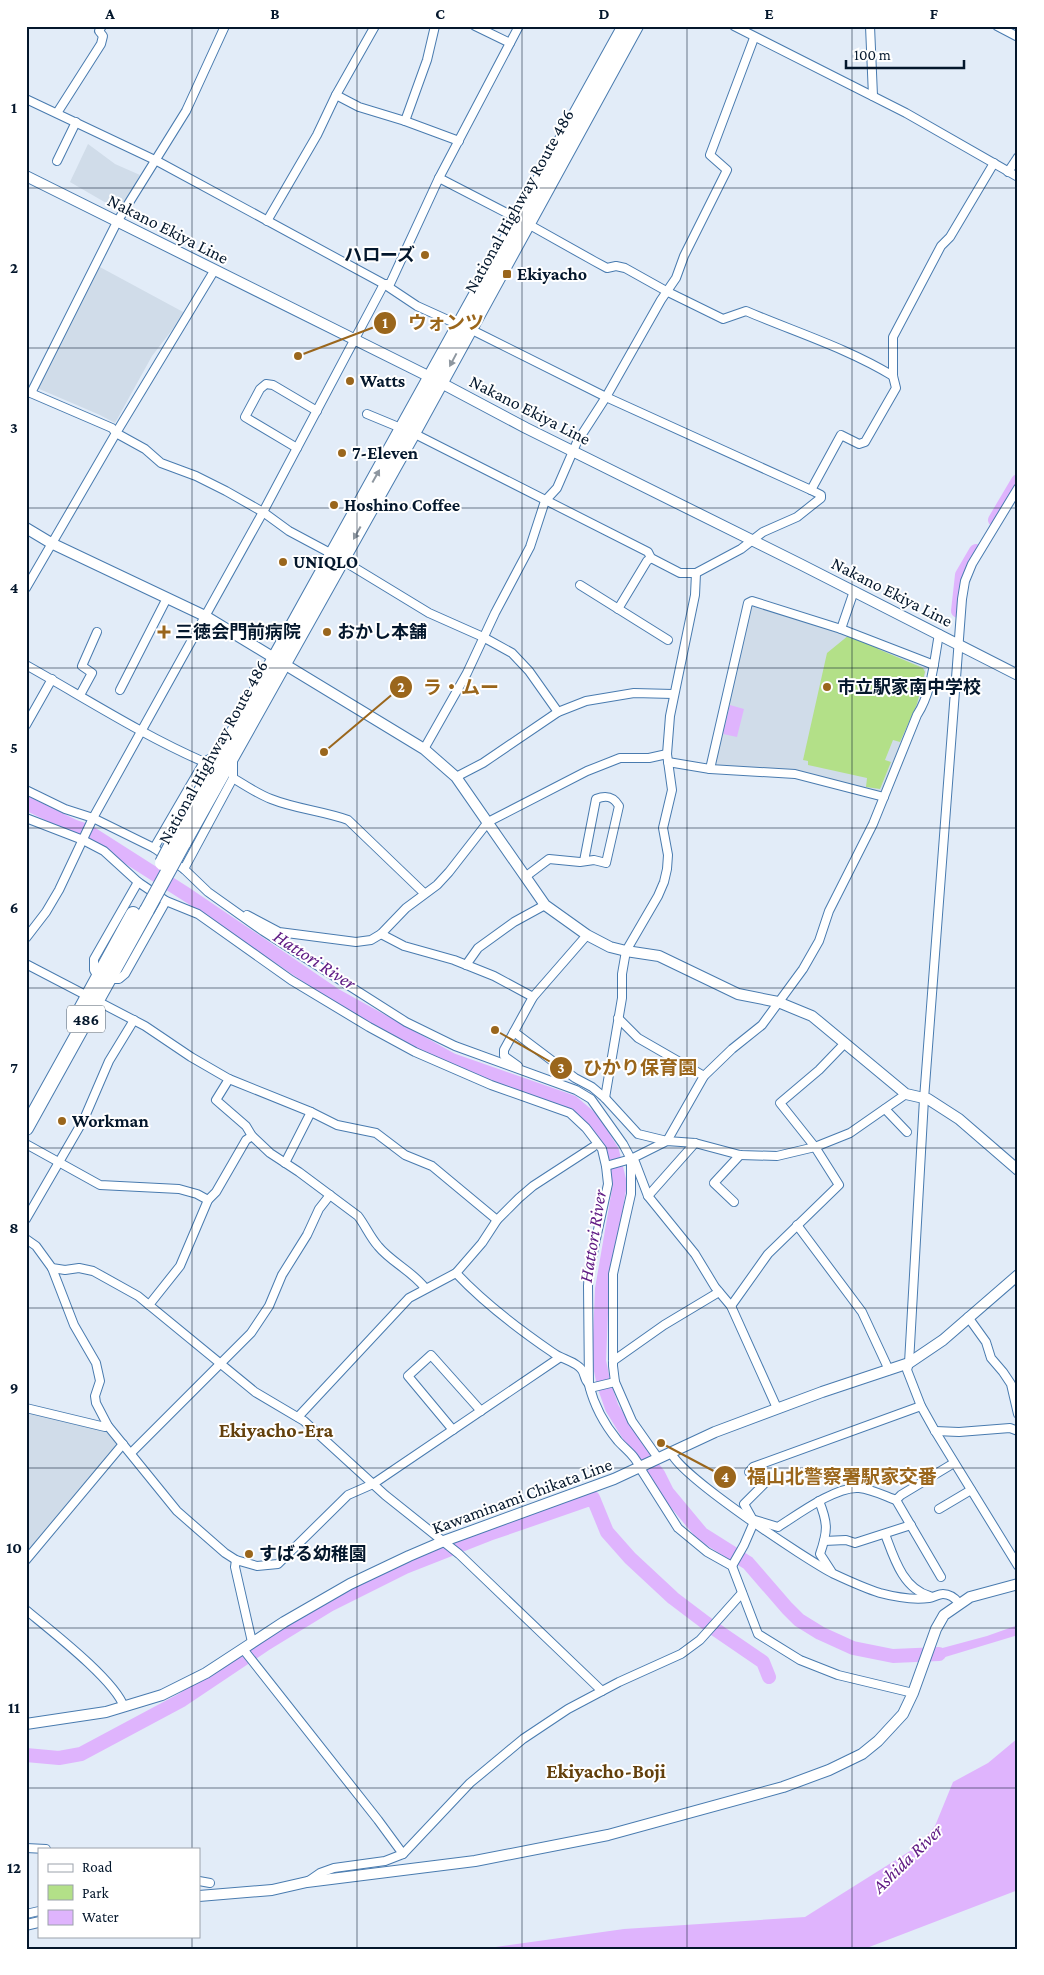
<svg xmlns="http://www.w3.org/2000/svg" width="1044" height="1975" font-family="'Crimson Pro','Noto Sans JP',serif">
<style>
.built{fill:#d0dce9}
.green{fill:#b3e088}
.water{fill:#dfb4fd}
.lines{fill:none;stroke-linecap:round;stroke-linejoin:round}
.river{stroke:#dfb4fd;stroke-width:14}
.street-casing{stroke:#497baf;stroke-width:10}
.secondary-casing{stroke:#497baf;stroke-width:12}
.highway-casing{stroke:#497baf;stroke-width:16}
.street{stroke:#fff;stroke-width:8}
.secondary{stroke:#fff;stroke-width:10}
.highway{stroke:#fff;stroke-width:14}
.highway-bridge-casing{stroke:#497baf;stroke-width:16;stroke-linecap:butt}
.highway-bridge{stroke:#fff;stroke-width:14}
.oneway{fill:#8e97a0}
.grid{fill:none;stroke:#04172c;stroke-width:1;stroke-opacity:0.55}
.poi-dot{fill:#9a661c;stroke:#fff;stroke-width:2}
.labels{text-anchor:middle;stroke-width:4;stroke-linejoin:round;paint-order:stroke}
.shield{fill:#fff;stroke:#4f5d6b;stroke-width:1}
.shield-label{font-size:16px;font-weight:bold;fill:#04172c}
.street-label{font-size:18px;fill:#04172c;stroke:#fff}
.poi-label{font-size:18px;font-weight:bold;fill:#04172c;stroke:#fff;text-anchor:start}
.water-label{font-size:19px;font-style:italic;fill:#601b84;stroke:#fff}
.quarter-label{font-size:20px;font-weight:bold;fill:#63400c;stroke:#fff}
.leader{fill:none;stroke:#9a661c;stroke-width:2}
.callout-dot{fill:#9a661c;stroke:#fff;stroke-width:2}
.mark-label{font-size:15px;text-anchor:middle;font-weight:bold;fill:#fff}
.callout-label{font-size:19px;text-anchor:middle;font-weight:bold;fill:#9a661c;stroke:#fff;stroke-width:4;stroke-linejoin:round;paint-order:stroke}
.neatline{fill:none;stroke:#04172c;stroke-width:2}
.grid-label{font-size:16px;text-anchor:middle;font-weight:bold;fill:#04172c}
</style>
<rect width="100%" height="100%" fill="#e2ecf8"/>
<g class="built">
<path d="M88,144L115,164L140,175L120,211L70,182Z"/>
<path d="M98,266L185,313L152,356L115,423L100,415L37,388Z"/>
<path d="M755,604L878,645L880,647L925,668L926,671L919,703L913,713L881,792L793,771L716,766L713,764L751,607Z"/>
<path d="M26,1412L106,1431L116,1441V1447L29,1554L26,1552Z"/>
</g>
<path class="green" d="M849,635L878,645V649L923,668L925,672L917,704L900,742L893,740L885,760L891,762L880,789L866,787L867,778L808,765V761L803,760L827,653Z"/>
<g class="water">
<path d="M730,705L744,709L737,737L723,734Z"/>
<path d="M1018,1625V1635L932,1661L935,1650L987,1636Z"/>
<path d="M1018,1738V1890L864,1949H481L624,1929L805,1917L918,1846L935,1826L953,1782L988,1763Z"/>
</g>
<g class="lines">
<g class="river">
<path d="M995,520L1018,481"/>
<path d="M958,611L962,575L976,551"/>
<path d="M26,803L75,827L87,831L189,896L335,995L452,1060L572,1102L592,1119L612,1151L620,1184L602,1289L599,1361L604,1385L612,1408L638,1450L658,1474L667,1492L702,1534L748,1563L787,1608L799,1620L820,1633L853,1648L893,1656L939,1654"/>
<path d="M26,1755L59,1758L81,1754L182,1700L267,1643L329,1605L405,1567L489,1534L593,1498L607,1532L630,1558L673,1598L706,1623L763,1662L769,1677"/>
</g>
<g class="street-casing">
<g id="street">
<path d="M475,26L510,43"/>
<path d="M734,26L906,113L1018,177"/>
<path d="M870,26L873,96"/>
<path d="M997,26L1018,37"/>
<path d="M336,95L359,107L405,121L459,141"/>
<path d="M26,99L157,161L384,284L417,306L459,325"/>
<path d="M57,113L101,44L103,36L99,31L102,26"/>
<path d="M405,121L427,60L435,26"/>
<path d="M57,161L76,122"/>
<path d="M1008,172L1018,157"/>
<path d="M439,178L528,224L594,261L607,268L616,266L625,268L668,292L723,319L746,311C795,332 847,348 893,376"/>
<path d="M267,221L317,135L336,95L375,26"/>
<path d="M26,391L112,428L116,433L145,449L161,463L196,476L226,491L263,512L289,531L332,554L429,613L483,637L512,653L529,671L558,712"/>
<path d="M31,393L117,222L186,111L225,26"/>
<path d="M367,414L413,433L648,552L651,558L680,573H696L741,549L763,532L797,517L821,498V495L811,490L606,397L470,329"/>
<path d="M297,448L245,417L260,389L266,384L273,385L317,411"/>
<path d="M1018,488L972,564L965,581L962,599L924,1099L909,1363L907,1370L921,1406L935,1431L1018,1566"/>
<path d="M811,490L841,435L859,444L865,442L896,388L893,376V337L941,246L950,237L994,163"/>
<path d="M580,585L668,640"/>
<path d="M26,588L116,433L214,271"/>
<path d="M618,609L647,561L651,558"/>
<path d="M841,629L854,591"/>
<path d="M26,665C85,698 142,735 204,762L219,754"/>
<path d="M120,690L167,598"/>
<path d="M80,695L92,673L82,666L97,632"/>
<path d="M26,725L52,679"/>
<path d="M424,749L467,673L495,613L530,547L545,501L557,488L577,442L606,397L661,300L676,278L684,256L727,170L710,155L754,38"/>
<path d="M233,759V778C246,786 258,794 271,799C296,809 323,811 348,820L424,893"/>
<path d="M668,762L710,769L795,774L884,797"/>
<path d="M710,769L748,603L752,601L841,629L934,665"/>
<path d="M456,777L483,763L558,712L586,701L634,693L673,694"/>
<path d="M26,790L65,809L93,818L154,848L184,869L208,892L263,931L406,1022L455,1046L576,1090L591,1099L623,1144L631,1159V1194L613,1274V1366L615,1382L632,1421L658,1458"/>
<path d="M26,818L83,840L104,851L138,882L166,901L198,914L291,980L369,1027L415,1052L491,1085L570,1113L586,1128L602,1149L606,1166L608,1184L589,1271L588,1286L589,1385C594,1405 604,1424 618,1441C626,1450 636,1456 640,1468L678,1528L707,1552L732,1566L758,1634L800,1660L838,1675L913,1693"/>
<path d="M154,848L204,762"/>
<path d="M184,869L233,778"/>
<path d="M525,877L549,859L580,862L594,860L606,863L619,806C613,796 606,795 596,799L584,861"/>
<path d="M247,915L279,932L356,942L371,940L381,934L406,908L437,885L449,872L488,822L587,771L620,758H649L667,754"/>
<path d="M381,934L404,946L454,960L494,976L533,997"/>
<path d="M26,938L46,912L59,890L93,818L263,512L384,284H390L439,178L519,26"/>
<path d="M26,964L145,1026L191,1057L229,1079L311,1112L337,1125L376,1133L405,1155L432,1166L497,1220"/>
<path d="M466,965L478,948L514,922L545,905"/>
<path d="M98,977L94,970V959L138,882"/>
<path d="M109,979H119L125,974L166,901"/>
<path d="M618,1018L638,1038L704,1076"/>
<path d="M514,1032L575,1078L592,1087L605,1098L638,1134L667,1141L704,1076L732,1049L762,1025L803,969L819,941L829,911L873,824L917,715C932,692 934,661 939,634"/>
<path d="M518,1066L504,1056V1050L533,997L587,935"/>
<path d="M229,1079L216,1100L246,1126L252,1136L270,1153L299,1172L358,1216C365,1225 370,1237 378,1246C391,1262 412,1271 425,1288"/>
<path d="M605,1098L622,998V974L626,951L658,896L664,882L667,869L668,855L663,828L672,790L667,754L670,716L695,595L696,573"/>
<path d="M885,1109L907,1132"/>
<path d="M26,1144L100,1185L179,1189L197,1194L208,1200"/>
<path d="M631,1159L635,1162L648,1196L695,1254L715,1287L731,1306L777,1408"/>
<path d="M285,1163L311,1112"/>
<path d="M606,1166L631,1159L667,1141L695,1143L740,1155L777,1156L815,1147L850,1133L906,1094"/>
<path d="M648,1196L695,1143"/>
<path d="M734,1202L714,1183L740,1155"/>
<path d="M26,1219L84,1119L109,1061L134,1020"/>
<path d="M797,1225L862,1312L889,1370"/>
<path d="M26,1239L36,1246L52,1268L65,1270L79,1268L93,1271L138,1296L255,1392L304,1421L385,1495L459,1554L602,1691"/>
<path d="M52,1268L74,1325L96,1363L100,1381L95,1396L96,1403L108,1426L177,1511L225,1553L236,1560L257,1566L278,1564L348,1495L373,1484L559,1358"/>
<path d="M456,1273C485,1304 517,1328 552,1352C560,1359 576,1361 582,1370C585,1374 584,1379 588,1383"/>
<path d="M149,1305L180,1266L208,1200L216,1192L246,1140L252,1136"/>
<path d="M731,1306L768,1254L839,1185L815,1147L780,1103L819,1070L845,1043"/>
<path d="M968,1317L986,1342L991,1358L1003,1372L1011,1384L1018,1414"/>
<path d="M613,1361L664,1325L719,1292"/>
<path d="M590,1388L615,1382"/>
<path d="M26,1408L105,1427L108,1426"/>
<path d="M298,1417L409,1298L456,1273L482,1243L497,1220L519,1198L533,1186L593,1147"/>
<path d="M453,1430L408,1376L431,1355L481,1411"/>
<path d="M935,1431L959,1432L1010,1428L1018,1431"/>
<path d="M671,1452C678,1475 807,1560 834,1574C849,1581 864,1588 880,1593C895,1597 913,1600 929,1598C934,1597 939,1594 943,1594C950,1594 955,1598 959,1603"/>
<path d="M131,1453L251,1333L269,1306L282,1275L307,1235L319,1209L330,1195"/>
<path d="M896,1500L941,1577"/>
<path d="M819,1501C828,1523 828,1531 820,1554L831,1571"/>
<path d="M939,1509L971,1490"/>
<path d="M755,1520L778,1527C797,1515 836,1486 859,1488C871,1489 885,1496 896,1500L901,1495L954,1463"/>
<path d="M885,1534C894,1558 903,1589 930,1596"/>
<path d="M824,1541L846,1540L855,1543L911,1525"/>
<path d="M26,1560L123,1444"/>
<path d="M236,1560L235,1567L252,1642"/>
<path d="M732,1566L744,1545L754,1522L744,1504L764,1484L749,1472L753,1467L921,1406"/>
<path d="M26,1610C50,1630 115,1680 124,1707"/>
<path d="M243,1649L378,1820L403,1854"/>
<path d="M26,1848L46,1849"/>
<path d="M199,1881L210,1883"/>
<path d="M307,1882L320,1873L334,1868L385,1861L403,1854L470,1783L523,1739L568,1709L619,1682L681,1654L700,1640L742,1593"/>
<path d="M26,1914L39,1911"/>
</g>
</g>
<g class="secondary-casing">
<g id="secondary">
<path d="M26,176L430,377L526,428L800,564L1018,675"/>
<path d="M26,528L51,543L205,616L424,749L456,777L545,905L587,935L610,947L626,951L659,956L738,994L778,1002L812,1016L906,1094L928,1099L959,1119L1018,1170"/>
<path d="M26,1724L106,1712L162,1695L206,1673L284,1622L350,1584L409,1556L444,1541L614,1479L715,1432L822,1392L909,1363L943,1340L1018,1275"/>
<path d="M199,1896L272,1890L307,1882L475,1861L608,1835L783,1787L829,1770L862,1754L878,1741L903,1714L913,1693L936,1629L944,1615L970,1597L1018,1584"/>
<path d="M26,1925L39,1922"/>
</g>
</g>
<g class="highway-casing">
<g id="highway">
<path d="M174,840L625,26"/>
<path d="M183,844L413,433L636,26"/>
<path d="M81,1009L133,914"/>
<path d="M26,1128L147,910"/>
</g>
</g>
<use href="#street" class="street"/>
<use href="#secondary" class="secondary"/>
<use href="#highway" class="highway"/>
<g class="highway-bridge-casing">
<g id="highway-bridge">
<path d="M162,863L174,840"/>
<path d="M147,910L183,844"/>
</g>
</g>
<use href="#highway-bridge" class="highway-bridge"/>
</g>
<defs><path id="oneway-solid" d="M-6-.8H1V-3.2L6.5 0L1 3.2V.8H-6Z" transform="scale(1.25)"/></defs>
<g class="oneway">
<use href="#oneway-solid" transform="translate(453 360) rotate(118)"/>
<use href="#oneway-solid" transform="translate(376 476) rotate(-61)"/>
<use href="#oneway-solid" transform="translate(357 533) rotate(119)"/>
</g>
<path class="grid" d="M192,26V1849M357,26V1949M522,26V1949M687,26V1949M852,26V1949M26,188H1018M26,348H1018M26,508H1018M26,668H1018M26,828H1018M26,988H1018M26,1148H1018M26,1308H1018M26,1468H1018M26,1628H1018M26,1788H1018M192,1936V1949"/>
<g class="poi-dot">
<circle cx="425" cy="255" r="5"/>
<rect x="502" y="269" width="10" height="10" rx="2.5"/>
<circle cx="350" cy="381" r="5"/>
<circle cx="342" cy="453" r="5"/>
<circle cx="334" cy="505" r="5"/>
<circle cx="283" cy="562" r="5"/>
<path d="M161.5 624.5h5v5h5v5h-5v5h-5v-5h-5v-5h5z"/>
<circle cx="327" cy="632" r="5"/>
<circle cx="827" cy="687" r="5"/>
<circle cx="62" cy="1121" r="5"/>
<circle cx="249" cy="1554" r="5"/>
</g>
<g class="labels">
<rect class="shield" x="67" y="1005.5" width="38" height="27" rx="4"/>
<g class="shield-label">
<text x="86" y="1025">486</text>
</g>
<g class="street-label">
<text transform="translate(519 201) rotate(-61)" y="6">National Highway Route 486</text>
<text transform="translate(168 229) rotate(27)" y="6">Nakano Ekiya Line</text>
<text transform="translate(530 410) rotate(27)" y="6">Nakano Ekiya Line</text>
<text transform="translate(892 592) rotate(27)" y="6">Nakano Ekiya Line</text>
<text transform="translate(213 752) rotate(-61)" y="6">National Highway Route 486</text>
<text transform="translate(522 1496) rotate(-20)" y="6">Kawaminami Chikata Line</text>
</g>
<g class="poi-label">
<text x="415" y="261" text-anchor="end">ハローズ</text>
<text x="517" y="280">Ekiyacho</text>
<text x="360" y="387">Watts</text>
<text x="352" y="459">7-Eleven</text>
<text x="344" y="511">Hoshino Coffee</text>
<text x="293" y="568">UNIQLO</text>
<text x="175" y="638">三徳会門前病院</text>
<text x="337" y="638">おかし本舗</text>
<text x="837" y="693">市立駅家南中学校</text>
<text x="72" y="1127">Workman</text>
<text x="259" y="1560">すばる幼稚園</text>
</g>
<g class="water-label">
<text transform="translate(315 959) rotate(33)" y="7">Hattori River</text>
<text transform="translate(592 1236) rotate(-81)" y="7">Hattori River</text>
<text transform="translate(907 1858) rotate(-44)" y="7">Ashida River</text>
</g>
<g class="quarter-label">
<text x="276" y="1437">Ekiyacho-Era</text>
<text x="606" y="1778">Ekiyacho-Boji</text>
</g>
</g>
<path class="leader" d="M298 356L385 323M324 752L401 687M495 1030L561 1068M661 1443L725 1477"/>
<g class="callout-dot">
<circle cx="298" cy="356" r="5"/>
<circle cx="324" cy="752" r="5"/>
<circle cx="495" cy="1030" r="5"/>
<circle cx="661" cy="1443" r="5"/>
<circle cx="385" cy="323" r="12"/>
<circle cx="401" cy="687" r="12"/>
<circle cx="561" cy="1068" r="12"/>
<circle cx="725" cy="1477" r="12"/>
</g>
<g class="mark-label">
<text x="385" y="328">1</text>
<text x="401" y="692">2</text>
<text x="561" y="1073">3</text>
<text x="725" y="1482">4</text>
</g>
<g class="callout-label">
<text x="446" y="329">ウォンツ</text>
<text x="461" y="694">ラ・ムー</text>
<text x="640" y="1074">ひかり保育園</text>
<text x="842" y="1483">福山北警察署駅家交番</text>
</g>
<rect width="1044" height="1975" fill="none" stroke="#ffffff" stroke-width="55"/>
<rect x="38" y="1848" width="162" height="90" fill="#ffffff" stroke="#9ba2ab"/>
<rect x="48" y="1864" width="25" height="8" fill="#ffffff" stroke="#9ba2ab"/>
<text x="82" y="1872" font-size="15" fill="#04172c">Road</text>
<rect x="48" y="1885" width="25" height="15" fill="#b3e088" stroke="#9ba2ab"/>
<text x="82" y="1898" font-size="15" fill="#04172c">Park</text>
<rect x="48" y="1910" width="25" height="15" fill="#dfb4fd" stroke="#9ba2ab"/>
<text x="82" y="1922" font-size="15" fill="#04172c">Water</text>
<path d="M846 60v8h118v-8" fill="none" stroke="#04172c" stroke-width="2.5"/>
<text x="854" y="60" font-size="15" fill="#04172c" stroke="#ffffff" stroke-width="4" paint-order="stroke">100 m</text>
<rect x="28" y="28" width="988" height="1920" class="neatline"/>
<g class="grid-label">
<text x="110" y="19">A</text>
<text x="275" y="19">B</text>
<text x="440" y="19">C</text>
<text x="604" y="19">D</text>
<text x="769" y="19">E</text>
<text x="934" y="19">F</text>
<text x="14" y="113">1</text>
<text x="14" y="273">2</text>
<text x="14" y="433">3</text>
<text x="14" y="593">4</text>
<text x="14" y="753">5</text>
<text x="14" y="913">6</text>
<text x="14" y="1073">7</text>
<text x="14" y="1233">8</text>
<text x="14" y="1393">9</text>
<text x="14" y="1553">10</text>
<text x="14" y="1713">11</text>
<text x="14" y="1873">12</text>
</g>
</svg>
